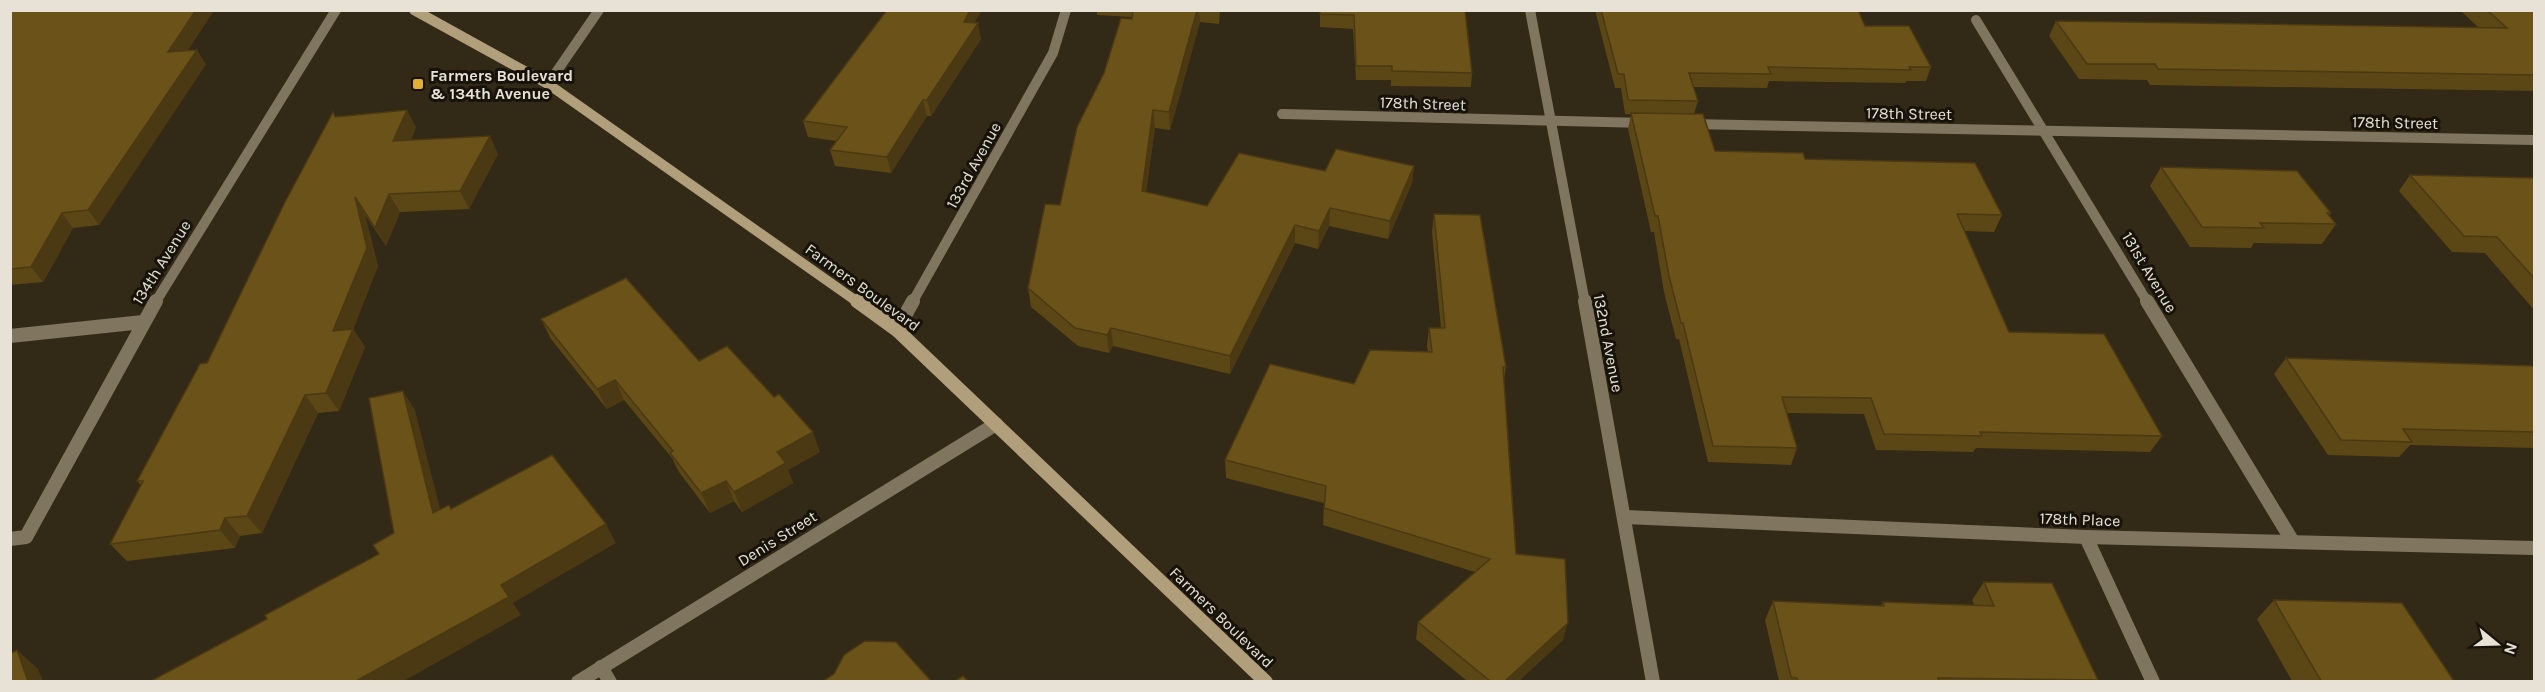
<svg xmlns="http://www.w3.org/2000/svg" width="2545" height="692" font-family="Karla,sans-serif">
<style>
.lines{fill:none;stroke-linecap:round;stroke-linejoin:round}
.service{stroke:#80755f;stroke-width:14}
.minor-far1{stroke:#80755f;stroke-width:10}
.minor{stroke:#80755f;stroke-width:14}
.secondary-far1{stroke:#b19f7b;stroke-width:10}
.secondary{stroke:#b19f7b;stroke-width:14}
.wall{fill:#5b4716}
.shaded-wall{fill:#4a3912}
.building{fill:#6a5219;stroke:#4a3912;stroke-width:1.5}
.poi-dot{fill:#e2af34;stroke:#17130a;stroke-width:2}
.labels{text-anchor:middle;stroke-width:6;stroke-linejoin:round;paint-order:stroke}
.poi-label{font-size:16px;font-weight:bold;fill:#e8e2d6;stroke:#17130a;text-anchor:start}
.street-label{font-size:16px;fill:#e8e2d6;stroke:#17130a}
</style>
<rect width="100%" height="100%" fill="#322916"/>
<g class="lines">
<path class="service" d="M601,667L610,682"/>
<g class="minor-far1">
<path d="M1530,10L1585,303"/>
<path d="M1976,20L2148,303"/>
<path d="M548,84L599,10"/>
<path d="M1282,114L1645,123"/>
<path d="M1690,124L2534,140"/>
<path d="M155,303L336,10"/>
<path d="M912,303L1053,53L1066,10"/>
</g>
<g class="minor">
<path d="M1585,301L1653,682"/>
<path d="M2147,301L2293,542"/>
<path d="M897,330L913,301"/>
<path d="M10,336L143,322"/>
<path d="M1625,517L2086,537L2534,548"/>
<path d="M2086,537L2153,682"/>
<path d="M10,539L26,537L156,301"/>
<path d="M578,682L996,424"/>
</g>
<path class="secondary-far1" d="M414,10L548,84L859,303"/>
<path class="secondary" d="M857,301L897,330L1266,682"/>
</g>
<g class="wall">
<path d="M10,10H214L188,50L206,64L99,225L73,228L43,282L10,285Z"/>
<path d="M1097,10H1220L1219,24L1200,22L1170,130L1155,128L1146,192L1207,206L1325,171L1414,166L1412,183L1388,239L1329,226L1318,249L1295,243L1230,374L1113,346L1109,353L1078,346L1031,307L1028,288L1132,19V17L1097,15Z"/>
<path d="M1320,10H1465L1472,73L1471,87L1391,86V80H1356L1353,29L1320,27Z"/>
<path d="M1595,10H1858L1865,26L1931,67L1926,81H1906L1905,83L1769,81L1767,88L1693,87L1698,101L1694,114L1715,151L1805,159L2002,215L1994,232L1964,231L2009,332L2162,436L2150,452L1976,448L1973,452L1876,450L1864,414L1787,413L1797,448L1791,465L1708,462L1679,339H1676L1664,292L1654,232H1651L1628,129L1631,114H1625L1621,88H1615Z"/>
<path d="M2460,10H2535V91L2150,85L2147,80L2079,79L2049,36L2056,21L2479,28Z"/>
<path d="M975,23L981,39L931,116H927L891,173L835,166L830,150L836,141L808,137L803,121Z"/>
<path d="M336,116L416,127L411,140L498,154L469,209L400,212L386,246L365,215L378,266L353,329L365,347L339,411L318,413L262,533L240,536L235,548L127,561L110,544L141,485L137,481L207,363Z"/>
<path d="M2161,167L2331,213L2329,216L2336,224L2322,244L2254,243L2251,248L2190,247L2150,186Z"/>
<path d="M2410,175L2535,178V311L2485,253L2452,252L2399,191Z"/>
<path d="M1434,214L1506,367L1504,379L1516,554L1563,640L1519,681H1467L1416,639L1418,622L1475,572L1323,525L1324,503L1226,478L1225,460L1354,384L1428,352L1427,346L1429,328H1441L1432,232Z"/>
<path d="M541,319L699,361L820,452L788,470L793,483L742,512L734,501L710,513L679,472L672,458L624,400L607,409L551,339Z"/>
<path d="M2286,358L2535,366V448L2410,445L2399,457L2328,455L2274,374Z"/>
<path d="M1984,582L2098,680L2097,681H1779L1765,620L1773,601L1881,606L1883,602L1974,605L1972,600Z"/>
<path d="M2274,600L2454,681H2292L2257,619Z"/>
</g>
<g class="shaded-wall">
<path d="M196,10H214L177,67L168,52Z"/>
<path d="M970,10H982L966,37L964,22Z"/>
<path d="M1197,10H1199L1200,22L1170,130L1169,112Z"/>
<path d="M978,23L981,39L931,116L927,100Z"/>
<path d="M197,50L206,64L99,225L88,210Z"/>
<path d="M923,100L927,116L891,173L887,157Z"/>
<path d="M407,110L416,127L403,158L393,141Z"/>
<path d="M1153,110L1155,128L1143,209L1142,191Z"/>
<path d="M490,136L498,154L469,209L460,191Z"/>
<path d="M1414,166L1412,183L1388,239L1390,221Z"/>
<path d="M389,194L400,212L386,246L375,228Z"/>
<path d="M355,197L365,215L378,266L349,340L353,329L365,347L339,411L326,393L333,331Z"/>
<path d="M1330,208L1329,226L1318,249L1319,231Z"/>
<path d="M62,213L73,228L43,282L31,267Z"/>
<path d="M1295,225V243L1230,374V356Z"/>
<path d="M1111,328L1113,346L1109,353L1107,335Z"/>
<path d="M615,380L624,400L607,409L597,389Z"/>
<path d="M403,391L415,410L446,532L433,513Z"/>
<path d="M305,395L318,413L262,533L247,516Z"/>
<path d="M813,432L820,452L788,470L793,483L742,512L734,492L777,452Z"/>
<path d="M726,481L734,501L710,513L701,493Z"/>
<path d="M225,518L240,536L235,548L220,530Z"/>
<path d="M606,524L616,543L513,603L521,615L404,681H356L501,585Z"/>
<path d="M1568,623L1563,640L1519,681H1505Z"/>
<path d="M17,650L38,669L43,681H28Z"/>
</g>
<g class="building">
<path d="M10,10H196L168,52L197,50L88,210L62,213L31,267L10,269Z"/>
<path d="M887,10H970L964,22L978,23L927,100H923L887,157L830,150L847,127L803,121Z"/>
<path d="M1133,10H1197L1169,112L1153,110L1142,191L1207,206L1239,153L1325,171L1336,149L1414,166L1390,221L1330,208L1319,231L1295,225L1230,356L1111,328L1107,335L1075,328L1028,288L1045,204L1060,205L1077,127L1104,73L1121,18L1132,19Z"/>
<path d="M1320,10H1465L1472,73L1392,71V66H1356L1354,15L1320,14Z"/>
<path d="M1601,10H1858L1865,26H1909L1931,67H1909L1911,70L1768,67L1771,74L1689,73L1698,101L1628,100L1624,74H1618Z"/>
<path d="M2487,10H2535V75L2158,69L2155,64H2087L2056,21L2507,28Z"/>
<path d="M407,110L393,141L490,136L460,191L389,194L375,228L355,197L367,248L333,331L353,329L326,393L305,395L247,516L225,518L220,530L110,544L143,481H137L200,364L207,363L285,202L333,112L335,117Z"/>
<path d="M1631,113L1703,114L1715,151L1803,153L1805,159L1975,163L2002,215L1957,214L2009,332L2104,334L2162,436L1980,432L1982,436L1884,434L1871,398L1782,397L1797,448L1713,446L1683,323H1681L1669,276L1658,216H1655Z"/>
<path d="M2161,167L2297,171L2331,213H2327L2336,224L2260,223L2264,228L2202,227Z"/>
<path d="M2410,175L2535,178V279L2497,237L2464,236Z"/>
<path d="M1434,214L1480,215L1506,367H1503L1516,554L1565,559L1568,623L1505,681H1490L1418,622L1490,559L1324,508L1326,486L1225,460L1270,364L1354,384L1370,350L1432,352L1429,328H1445Z"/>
<path d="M626,278L699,361L727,346L774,397L779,394L813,432L777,452L786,463L734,492L726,481L701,493L670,453L673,451L615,380L597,389L541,319Z"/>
<path d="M2286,358L2535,366V432L2403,429L2412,442L2341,440Z"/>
<path d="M403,391L433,513L449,505L451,509L552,455L606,524L501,585L509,597L356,681H151L267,619L265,615L379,554L373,545L394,533L369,398Z"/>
<path d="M1984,582L2052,583L2098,680L1938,678L1939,681H1798L1797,678L1791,677L1773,601L1884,606L1883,602L1994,606Z"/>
<path d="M2274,600L2402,603L2454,681H2321Z"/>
<path d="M865,641L896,642L931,681H823L834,674L844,655Z"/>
<path d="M17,650L28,681H10V654Z"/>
<path d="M963,676L968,681H955Z"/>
</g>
<rect class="poi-dot" x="412" y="78" width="12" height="12" rx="3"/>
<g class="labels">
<g class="poi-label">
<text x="430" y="81">Farmers Boulevard<tspan x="430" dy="18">&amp; 134th Avenue</tspan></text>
</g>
<g class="street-label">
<text transform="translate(1423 103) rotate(2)" y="6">178th Street</text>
<text transform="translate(1909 113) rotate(1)" y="6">178th Street</text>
<text transform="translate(2395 122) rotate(1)" y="6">178th Street</text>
<text transform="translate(973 165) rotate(-61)" y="6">133rd Avenue</text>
<text transform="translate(161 262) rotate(-58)" y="6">134th Avenue</text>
<text transform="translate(2150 272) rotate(59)" y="6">131st Avenue</text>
<text transform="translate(863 287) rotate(36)" y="6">Farmers Boulevard</text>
<text transform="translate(1609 343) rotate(79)" y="6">132nd Avenue</text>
<text transform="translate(2080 519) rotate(2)" y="6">178th Place</text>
<text transform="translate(777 538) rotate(-32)" y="6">Denis Street</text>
<text transform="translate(1222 617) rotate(44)" y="6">Farmers Boulevard</text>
</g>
</g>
<rect width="2545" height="692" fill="none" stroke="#e8e2d6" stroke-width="24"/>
<g transform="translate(2497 644) rotate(109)" stroke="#17130a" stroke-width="4.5" paint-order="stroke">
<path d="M0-4.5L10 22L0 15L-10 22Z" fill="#e8e2d6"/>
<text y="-9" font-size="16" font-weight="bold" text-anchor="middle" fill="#e8e2d6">N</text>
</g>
</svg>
